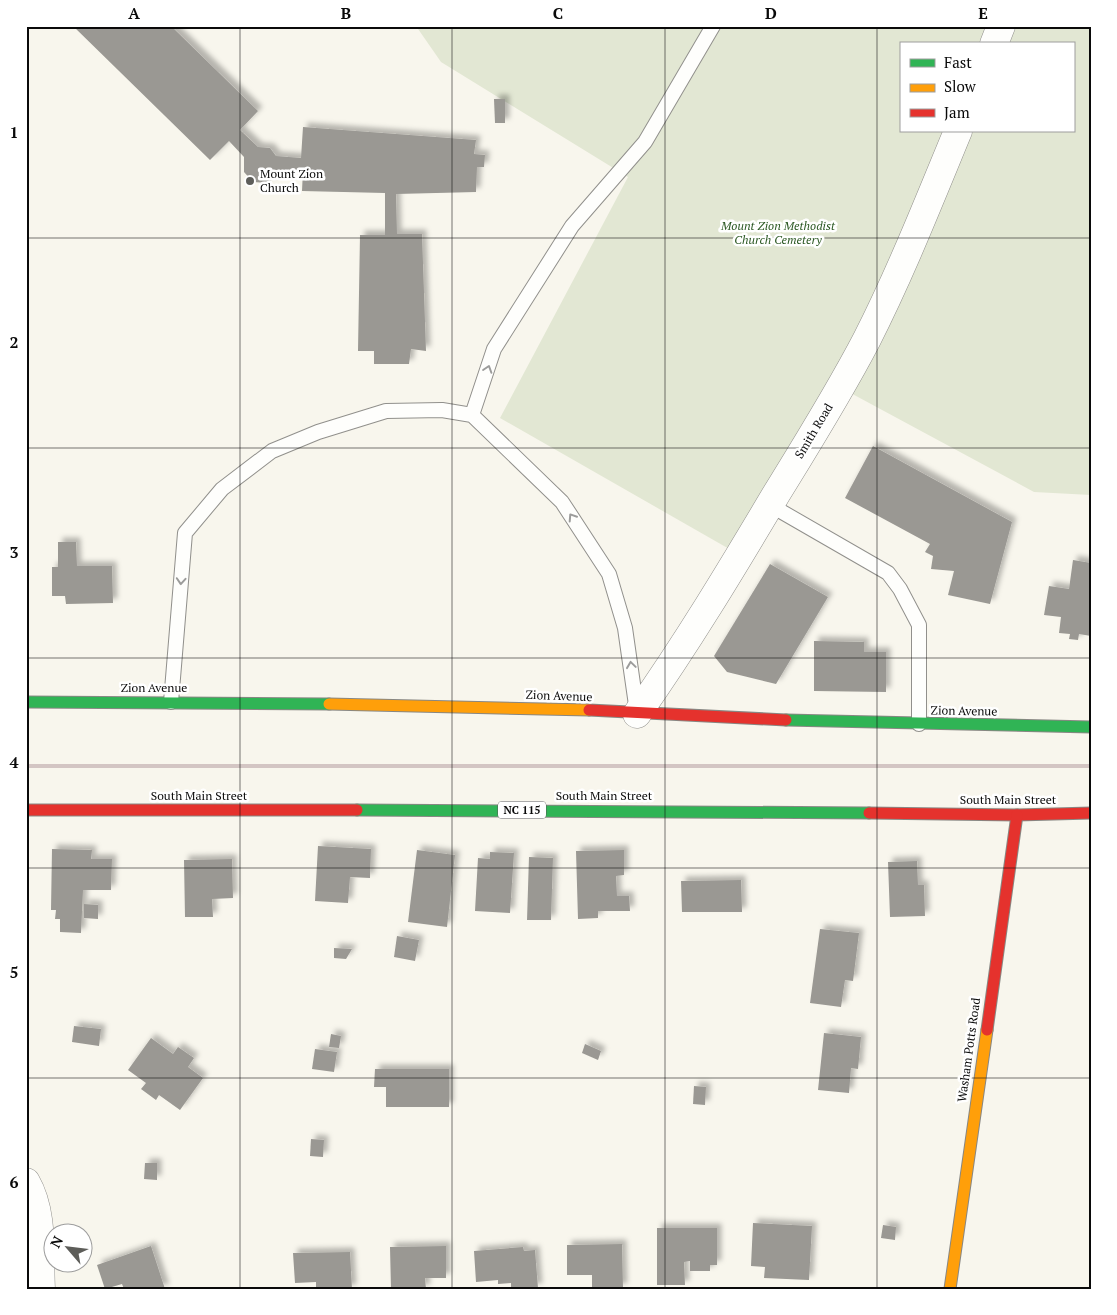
<svg xmlns="http://www.w3.org/2000/svg" width="1117" height="1315" font-family="'PT Serif',serif">
<style>
.cemetery{fill:#e2e7d3;fill-rule:evenodd}
.building{fill:#9a9893;filter:url(#shadow)}
.lines{fill:none;stroke-linecap:round;stroke-linejoin:round}
.lane-casing{stroke:#91908c;stroke-width:16}
.street-casing{stroke:#91908c;stroke-width:29}
.fast-casing{stroke:#888783;stroke-width:13}
.slow-casing{stroke:#888783;stroke-width:13}
.jam-casing{stroke:#888783;stroke-width:13}
.lane{stroke:#fefefc;stroke-width:14}
.street{stroke:#fefefc;stroke-width:28}
.fast{stroke:#30b455;stroke-width:11}
.slow{stroke:#ff9f0a;stroke-width:11}
.jam{stroke:#e5322d;stroke-width:11}
.rail{stroke:#d3c5c3;stroke-width:4}
.oneway{stroke:#9c9c9b}
.grid{fill:none;stroke:#0a0a0a;stroke-width:1;stroke-opacity:0.55}
.poi-dot{fill:#5d5d59;stroke:#fff;stroke-width:2}
.labels{text-anchor:middle;stroke-width:5;stroke-linejoin:round;paint-order:stroke}
.shield{fill:#fff;stroke:#545454;stroke-width:1}
.shield-label{font-size:11px;font-weight:bold;fill:#0a0a0a}
.poi-label{font-size:12px;fill:#0a0a0a;stroke:#fff;text-anchor:start}
.park-label{font-size:12px;font-style:italic;fill:#2b5823;stroke:#fff}
.street-label{font-size:12px;fill:#0a0a0a;stroke:#fff}
.neatline{fill:none;stroke:#0a0a0a;stroke-width:2}
.grid-label{font-size:16px;text-anchor:middle;font-weight:bold;fill:#0a0a0a}
</style>
<defs>
<filter id="shadow"><feDropShadow dx="4.5" dy="-4.5" stdDeviation="2.5" flood-color="#0004"/></filter>
</defs>
<rect width="100%" height="100%" fill="#f8f6ed"/>
<path class="cemetery" d="M416,26H1091V495L1034,492L832,383L731,550L500,418L628,177L441,62ZM901,44H1073V131H901Z"/>
<g class="building">
<path d="M73,26H171L258,111L240,130L258,147L270,148L276,156L301,158L303,127L476,140L474,154L485,155L484,167H477L476,192L396,194L397,234H422L426,351L411,349L409,364H374V351H358L360,235H385V193L302,191L303,170L279,173L268,183L253,182L244,172V157L229,141L210,160Z"/>
<path d="M494,99H505V123H495Z"/>
<path d="M873,446L1012,522L990,604L948,595L954,571L931,569L933,556L925,552L930,544L845,498Z"/>
<path d="M58,542H76L77,566H112L113,603L66,604L65,596H52V567H58Z"/>
<path d="M1073,560L1091,563V636L1079,634L1078,640L1069,639L1070,634L1059,633L1061,617L1044,615L1049,586L1069,589Z"/>
<path d="M770,564L828,597L776,684L727,672L714,656Z"/>
<path d="M814,641L864,642V652H886V692L814,691Z"/>
<path d="M318,846L371,849L370,878L350,877L348,903L315,901Z"/>
<path d="M52,849L92,850L91,859H112L111,890H83L81,933L60,932V919H55L56,910H51Z"/>
<path d="M417,850L455,855L447,927L408,922Z"/>
<path d="M624,850V875L616,876L617,896H629L630,911H598V918L578,919L576,851Z"/>
<path d="M490,852L514,853L510,913L475,911L478,858L490,859Z"/>
<path d="M529,857L553,858L551,920H527Z"/>
<path d="M232,859L233,898L212,899L213,917H185L184,860Z"/>
<path d="M917,861L918,885H924L925,916L890,917L888,862Z"/>
<path d="M741,880L742,912H682L681,881Z"/>
<path d="M84,904L98,905V919L84,918Z"/>
<path d="M820,929L859,933L853,981L845,980L841,1007L810,1003Z"/>
<path d="M397,936L419,940L415,961L394,957Z"/>
<path d="M334,948L352,949L346,959L334,958Z"/>
<path d="M74,1026L101,1029L99,1046L72,1042Z"/>
<path d="M824,1033L861,1037L858,1069L851,1068L849,1093L818,1090Z"/>
<path d="M331,1034L341,1036L339,1048L329,1047Z"/>
<path d="M151,1038L173,1054L178,1047L194,1058L188,1067L203,1078L180,1110L159,1095L156,1100L141,1089L146,1083L128,1070Z"/>
<path d="M585,1044L601,1051L598,1060L582,1053Z"/>
<path d="M315,1049L337,1052L334,1072L312,1069Z"/>
<path d="M375,1069H449V1107H386V1087H374Z"/>
<path d="M694,1086L706,1087L705,1105L693,1104Z"/>
<path d="M311,1139L324,1140L323,1157L310,1156Z"/>
<path d="M145,1163H157V1180L144,1179Z"/>
<path d="M753,1223L812,1226L809,1280L764,1278L765,1267L751,1266Z"/>
<path d="M883,1225L896,1227L895,1240L881,1238Z"/>
<path d="M657,1228H717V1265H710V1271H690V1261L684,1262L685,1285H657Z"/>
<path d="M622,1244L623,1288H592V1275H567V1245Z"/>
<path d="M151,1246L165,1289H124L122,1284L105,1289L97,1265Z"/>
<path d="M446,1246V1278H425L426,1289H391L390,1247Z"/>
<path d="M523,1247L524,1251L535,1250L538,1288L511,1287V1283L498,1284V1280L476,1282L474,1251Z"/>
<path d="M350,1252L352,1289H316V1282L295,1283L293,1253Z"/>
</g>
<g class="lines">
<g class="lane-casing">
<g id="lane">
<path d="M472,415L494,349L572,226L645,142L713,26"/>
<path d="M770,505L888,573L900,589L919,625V724"/>
<path d="M171,702L185,533L222,489L272,451L318,432L386,411L442,410L472,415L562,502L609,574L625,628L637,712"/>
</g>
</g>
<g class="street-casing">
<g id="street">
<path d="M994,44L1001,26"/>
<path d="M637,714C687,643 731,570 775,496C807,444 839,393 867,339C901,272 929,201 958,131"/>
<path d="M26,1182C44,1213 39,1254 41,1289"/>
</g>
</g>
<g class="fast-casing">
<g id="fast">
<path d="M26,702L329,704"/>
<path d="M786,720L1091,727"/>
<path d="M357,810L869,813"/>
</g>
</g>
<g class="slow-casing">
<g id="slow">
<path d="M329,704L589,710"/>
<path d="M950,1289L987,1030"/>
</g>
</g>
<g class="jam-casing">
<g id="jam">
<path d="M589,710L786,720"/>
<path d="M26,810H357"/>
<path d="M869,813L1017,815L1091,813"/>
<path d="M987,1030L1017,815"/>
</g>
</g>
<use href="#lane" class="lane"/>
<use href="#street" class="street"/>
<use href="#fast" class="fast"/>
<use href="#slow" class="slow"/>
<use href="#jam" class="jam"/>
<path class="rail" d="M26,766H1091"/>
</g>
<defs><path id="oneway-chevron" d="M-2-3.5L2.5 0L-2 3.5" fill="none" stroke-width="1.6" stroke-linecap="round" stroke-linejoin="round" transform="scale(1.25)"/></defs>
<g class="oneway">
<use href="#oneway-chevron" transform="translate(488 369) rotate(-72)"/>
<use href="#oneway-chevron" transform="translate(572 517) rotate(-123)"/>
<use href="#oneway-chevron" transform="translate(181 581) rotate(94)"/>
<use href="#oneway-chevron" transform="translate(631 665) rotate(-98)"/>
</g>
<path class="grid" d="M240,26V1289M452,26V1289M665,26V1289M877,26V1289M26,238H1091M26,448H1091M26,658H1091M26,868H1091M26,1078H1091"/>
<circle class="poi-dot" cx="250" cy="181" r="5"/>
<g class="labels">
<rect class="shield" x="498" y="801.5" width="48" height="17" rx="4"/>
<g class="shield-label">
<text x="522" y="814">NC 115</text>
</g>
<g class="poi-label">
<text x="260" y="178">Mount Zion<tspan x="260" dy="14">Church</tspan></text>
</g>
<g class="park-label">
<text x="778" y="230">Mount Zion Methodist<tspan x="778" dy="14">Church Cemetery</tspan></text>
</g>
<g class="street-label">
<text transform="translate(814 431) rotate(-59)" y="4">Smith Road</text>
<text x="154" y="692">Zion Avenue</text>
<text transform="translate(559 696) rotate(2)" y="4">Zion Avenue</text>
<text transform="translate(964 711) rotate(1)" y="4">Zion Avenue</text>
<text x="199" y="800">South Main Street</text>
<text x="604" y="800">South Main Street</text>
<text x="1008" y="804">South Main Street</text>
<text transform="translate(969 1050) rotate(-82)" y="4">Washam Potts Road</text>
</g>
</g>
<rect width="1117" height="1315" fill="none" stroke="#ffffff" stroke-width="55"/>
<rect x="900" y="42" width="175" height="90" fill="#ffffff" stroke="#9d9d9d"/>
<rect x="910" y="59" width="25" height="8" fill="#30b455" stroke="#9d9d9d"/>
<text x="944" y="68" font-size="15" fill="#0a0a0a">Fast</text>
<rect x="910" y="84" width="25" height="8" fill="#ff9f0a" stroke="#9d9d9d"/>
<text x="944" y="92" font-size="15" fill="#0a0a0a">Slow</text>
<rect x="910" y="109" width="25" height="8" fill="#e5322d" stroke="#9d9d9d"/>
<text x="944" y="118" font-size="15" fill="#0a0a0a">Jam</text>
<g transform="translate(68 1248) rotate(298)"><circle r="24" fill="#ffffff" stroke="#9d9d9d"/>
<path d="M0-4L9 19L0 12L-9 19Z" fill="#5d5d59"/>
<text y="-8" font-size="14" font-weight="bold" text-anchor="middle" fill="#0a0a0a">N</text>
</g>
<rect x="28" y="28" width="1062" height="1260" class="neatline"/>
<g class="grid-label">
<text x="134" y="19">A</text>
<text x="346" y="19">B</text>
<text x="558" y="19">C</text>
<text x="771" y="19">D</text>
<text x="983" y="19">E</text>
<text x="14" y="138">1</text>
<text x="14" y="348">2</text>
<text x="14" y="558">3</text>
<text x="14" y="768">4</text>
<text x="14" y="978">5</text>
<text x="14" y="1188">6</text>
</g>
</svg>
